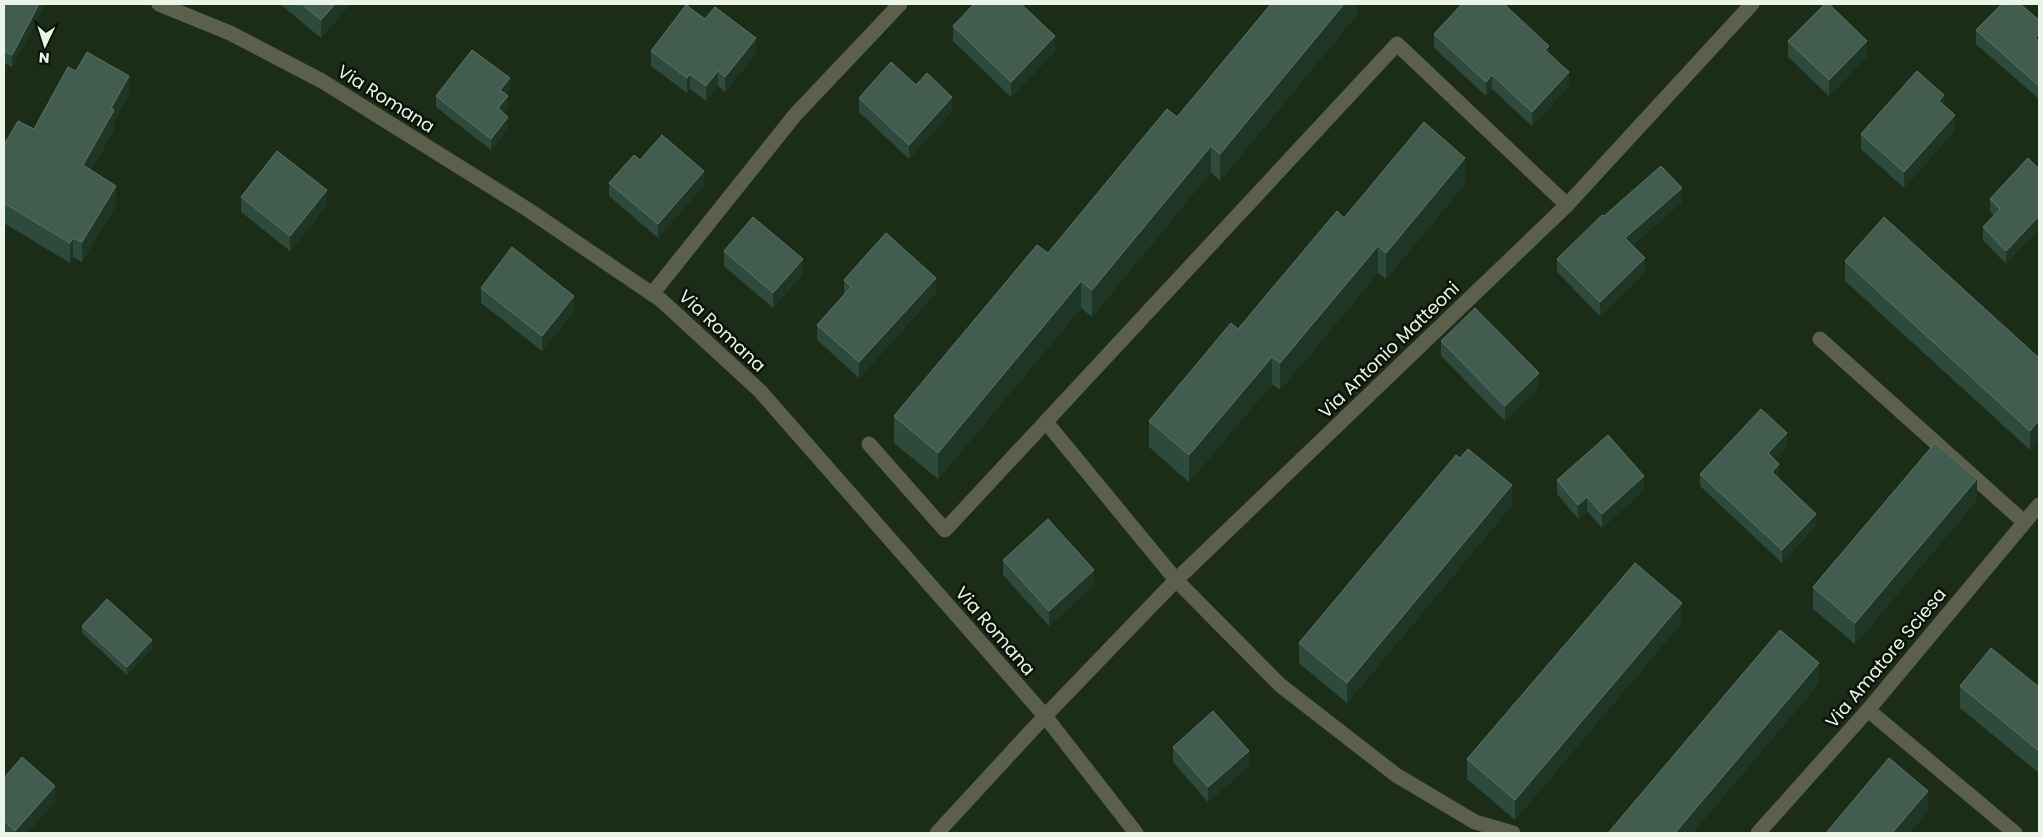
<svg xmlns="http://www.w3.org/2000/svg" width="2043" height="837" font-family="Poppins,sans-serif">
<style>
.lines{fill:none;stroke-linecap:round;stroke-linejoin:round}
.lane{stroke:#5b5f4b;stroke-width:15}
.street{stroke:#5b5f4b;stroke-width:15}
.wall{fill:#2e4a3d}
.shaded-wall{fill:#1e3626}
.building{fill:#425c4f;stroke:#5d7467}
.labels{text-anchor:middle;stroke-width:5;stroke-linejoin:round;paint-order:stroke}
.street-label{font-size:18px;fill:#eaf5e7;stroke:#0a1209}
</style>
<rect width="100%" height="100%" fill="#1b2c17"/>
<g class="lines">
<g class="lane">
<path d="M1820,339L2024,522"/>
<path d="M1868,710L2015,833"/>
</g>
<g class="street">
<path d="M159,4L230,33L322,81L527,209L661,300L760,391L1045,716L1136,833"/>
<path d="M652,294L795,115L900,4"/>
<path d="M1046,422L1176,580L1280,685L1396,775L1475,822L1513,833"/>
<path d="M869,444L945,530L1397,44L1567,205"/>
<path d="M937,833L1045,716L1176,580L1567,205L1752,4"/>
<path d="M1758,833L1868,710L2039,505"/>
</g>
</g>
<g class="wall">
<path d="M4,4H45L12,67L4,63Z"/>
<path d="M280,4H350L321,38Z"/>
<path d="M1358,4V13L1220,181L1211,172L1092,317L1081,308L938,479L894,443V416L1177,117Z"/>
<path d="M705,19L756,53L725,92L718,86L706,101L690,89L687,93L651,66V51Z"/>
<path d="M2039,20V99L1976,44V30Z"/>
<path d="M953,26L1055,51L1011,97L953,41Z"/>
<path d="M1434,34L1549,54L1569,86L1532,126L1492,89L1486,96L1434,48Z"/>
<path d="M1788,41L1867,56L1829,96L1788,57Z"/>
<path d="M916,85L952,111L909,159L859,112V98Z"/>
<path d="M510,89L506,94L508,107L503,113L508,128L491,150L436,107V96Z"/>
<path d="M129,95L114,122V130L91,170L116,205L82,262L73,257L70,263L4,223V145L34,129Z"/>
<path d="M1944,105L1955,130L1904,188L1861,149V134Z"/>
<path d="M2039,169V229L2006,264L1983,240V227L1994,216L1990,211V199Z"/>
<path d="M609,183L704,185L658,238L609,196Z"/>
<path d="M1465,184L1386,279L1378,273L1280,390L1272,384L1189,482L1149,447V421L1344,218Z"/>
<path d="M241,197L327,205L290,251L241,212Z"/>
<path d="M1682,202L1632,245L1645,272L1600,316L1557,272V259L1604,216Z"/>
<path d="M724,251L803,274L773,308L724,266Z"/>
<path d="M1845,261L2039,358L2030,450L1845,281Z"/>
<path d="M844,280L936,293L859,378L817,340V325L844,294Z"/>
<path d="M481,288L574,311L542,351L481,303Z"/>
<path d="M1441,341L1539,388L1505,421L1441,356Z"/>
<path d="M1787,445L1774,459L1779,476L1778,478L1816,526L1782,563L1700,486V474Z"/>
<path d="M1557,480L1644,490L1602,528L1587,511L1578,519L1557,494Z"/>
<path d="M1977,500L1855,644L1813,609V587Z"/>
<path d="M1512,505L1347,703L1299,663V643Z"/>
<path d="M1003,560L1094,585L1049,626L1003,575Z"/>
<path d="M1682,622L1515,820L1467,779V759Z"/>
<path d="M82,626L152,648L127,675L82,633Z"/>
<path d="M1960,686L2039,687V773L1960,708Z"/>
<path d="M1173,747L1249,766L1208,802L1173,762Z"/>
<path d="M4,778L55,802L27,833H4Z"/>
</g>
<g class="shaded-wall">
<path d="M39,4H45L12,67V55Z"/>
<path d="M335,4H350L321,38V20Z"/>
<path d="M1344,4H1358V13L1220,181V154Z"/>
<path d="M2039,34V48L2035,38Z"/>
<path d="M1055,36V51L1011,97V82Z"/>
<path d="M756,38V53L725,92V77Z"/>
<path d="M1867,41V56L1829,96V80Z"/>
<path d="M1549,46V60L1545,50Z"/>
<path d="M718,71V86L706,101V86Z"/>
<path d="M1569,72V86L1532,126V112Z"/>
<path d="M690,74V89L687,93V78Z"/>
<path d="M1492,75V89L1486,96V82Z"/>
<path d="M129,76V95L114,122V130L83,185V165L111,108Z"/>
<path d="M510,78V89L500,101V90Z"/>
<path d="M1944,95V111L1939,101Z"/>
<path d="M508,96V107L498,119V108Z"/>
<path d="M952,97V111L909,159V145Z"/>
<path d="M1955,115V130L1904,188V172Z"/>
<path d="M508,117V128L491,150V139Z"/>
<path d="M1211,146V172L1092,317V290Z"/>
<path d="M1465,158V184L1386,279V253Z"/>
<path d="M704,171V185L658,238V224Z"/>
<path d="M116,186V205L82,262V242Z"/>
<path d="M1682,188V202L1625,252V238Z"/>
<path d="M327,190V205L290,251V236Z"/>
<path d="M2039,216V229L2006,264V251Z"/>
<path d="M73,238V257L70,263V243Z"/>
<path d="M1378,246V273L1280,390V363Z"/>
<path d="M1645,258V272L1600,316V302Z"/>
<path d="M803,259V274L773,308V293Z"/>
<path d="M936,278V293L859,378V362Z"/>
<path d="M1081,281V308L938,479V453Z"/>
<path d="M574,296V311L542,351V336Z"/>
<path d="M1272,357V384L1189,482V455Z"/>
<path d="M1539,373V388L1505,421V406Z"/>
<path d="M2039,420V440L2030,450V431Z"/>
<path d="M1787,433V445L1768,465V453Z"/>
<path d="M1779,464V476L1772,484V472Z"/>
<path d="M1644,476V490L1602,528V514Z"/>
<path d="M1977,479V500L1855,644V623Z"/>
<path d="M1512,485V505L1347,703V683Z"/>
<path d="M1587,497V511L1578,519V505Z"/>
<path d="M1816,514V526L1782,563V550Z"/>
<path d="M1094,570V585L1049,626V611Z"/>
<path d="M1682,603V622L1515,820V800Z"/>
<path d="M152,640V648L127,675V667Z"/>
<path d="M1819,663V684L1693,833H1675Z"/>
<path d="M1249,751V766L1208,802V787Z"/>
<path d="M55,786V802L27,833H15V831Z"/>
<path d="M1928,791V812L1910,833H1892Z"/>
</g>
<g class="building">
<path d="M4,4H39L12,55L4,51Z"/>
<path d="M302,4H335L321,20Z"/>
<path d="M974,4H1021L1055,36L1011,82L953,26Z"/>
<path d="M1271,4H1344L1220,154L1211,146L1092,290L1081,281L938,453L894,416L1037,245L1048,253L1167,109L1177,117Z"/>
<path d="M1462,4H1504L1549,46L1545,50L1569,72L1532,112L1492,75L1486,82L1434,34Z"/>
<path d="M1825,4H1829L1867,41L1829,80L1788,41Z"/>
<path d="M2002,4H2020L2039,20V34L2035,38L2039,42V86L1976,30Z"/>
<path d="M686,5L705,19L715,7L756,38L725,77L718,71L706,86L690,74L687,78L651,51Z"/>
<path d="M472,50L510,78L500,90L508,96L498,108L508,117L491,139L436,96Z"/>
<path d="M87,52L129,76L111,108L114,110L83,165L116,186L82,242L73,238L70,243L4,203V145L18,121L34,129L68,67L76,71Z"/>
<path d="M891,62L916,85L927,73L952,97L909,145L859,98Z"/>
<path d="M1917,71L1944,95L1939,101L1955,115L1904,172L1861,134Z"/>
<path d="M1424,122L1465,158L1386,253L1378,246L1280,363L1272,357L1189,455L1149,421L1231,323L1238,329L1337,211L1344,218Z"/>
<path d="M662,135L704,171L658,224L609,183L634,155L640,160Z"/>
<path d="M277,151L327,190L290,236L241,197Z"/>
<path d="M2028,158L2039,169V216L2006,251L1983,227L2000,209L1990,199Z"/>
<path d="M1661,166L1682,188L1625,238L1645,258L1600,302L1557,259L1602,215L1604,216Z"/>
<path d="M753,217L803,259L773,293L724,251Z"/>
<path d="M1884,217L2039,358V420L2030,431L1845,261Z"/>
<path d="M886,233L936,278L859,362L817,325L851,287L844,280Z"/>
<path d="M512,247L574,296L542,336L481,288Z"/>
<path d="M1475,308L1539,373L1505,406L1441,341Z"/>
<path d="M1761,409L1787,433L1768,453L1779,464L1772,472L1816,514L1782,550L1700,474Z"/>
<path d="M1608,435L1644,476L1602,514L1587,497L1578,505L1557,480Z"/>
<path d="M1935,443L1977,479L1855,623L1813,587Z"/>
<path d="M1468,449L1512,485L1347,683L1299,643L1456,455L1460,458Z"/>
<path d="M1048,519L1094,570L1049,611L1003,560Z"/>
<path d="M1635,563L1682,603L1515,800L1467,759Z"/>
<path d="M107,599L152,640L127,667L82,626Z"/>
<path d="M1780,630L1819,663L1675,833H1608Z"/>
<path d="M1991,648L2039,687V751L1960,686Z"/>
<path d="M1213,711L1249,751L1208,787L1173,747Z"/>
<path d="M22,757L55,786L15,831L4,821V778Z"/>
<path d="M1889,758L1928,791L1892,833H1826Z"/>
</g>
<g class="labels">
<g class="street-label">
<text transform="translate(386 99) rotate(32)" y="6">Via Romana</text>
<text transform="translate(722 331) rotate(43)" y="6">Via Romana</text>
<text transform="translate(1389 350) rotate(-44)" y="6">Via Antonio Matteoni</text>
<text transform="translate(995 631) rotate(49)" y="6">Via Romana</text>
<text transform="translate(1886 658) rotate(-50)" y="6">Via Amatore Sciesa</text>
</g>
</g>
<rect width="2043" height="837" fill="none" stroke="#eaf5e7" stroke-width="10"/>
<g transform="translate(45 45) rotate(184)" stroke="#0a1209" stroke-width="4" paint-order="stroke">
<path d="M0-4L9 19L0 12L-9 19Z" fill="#eaf5e7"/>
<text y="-8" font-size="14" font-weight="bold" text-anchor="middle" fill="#eaf5e7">N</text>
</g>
</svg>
